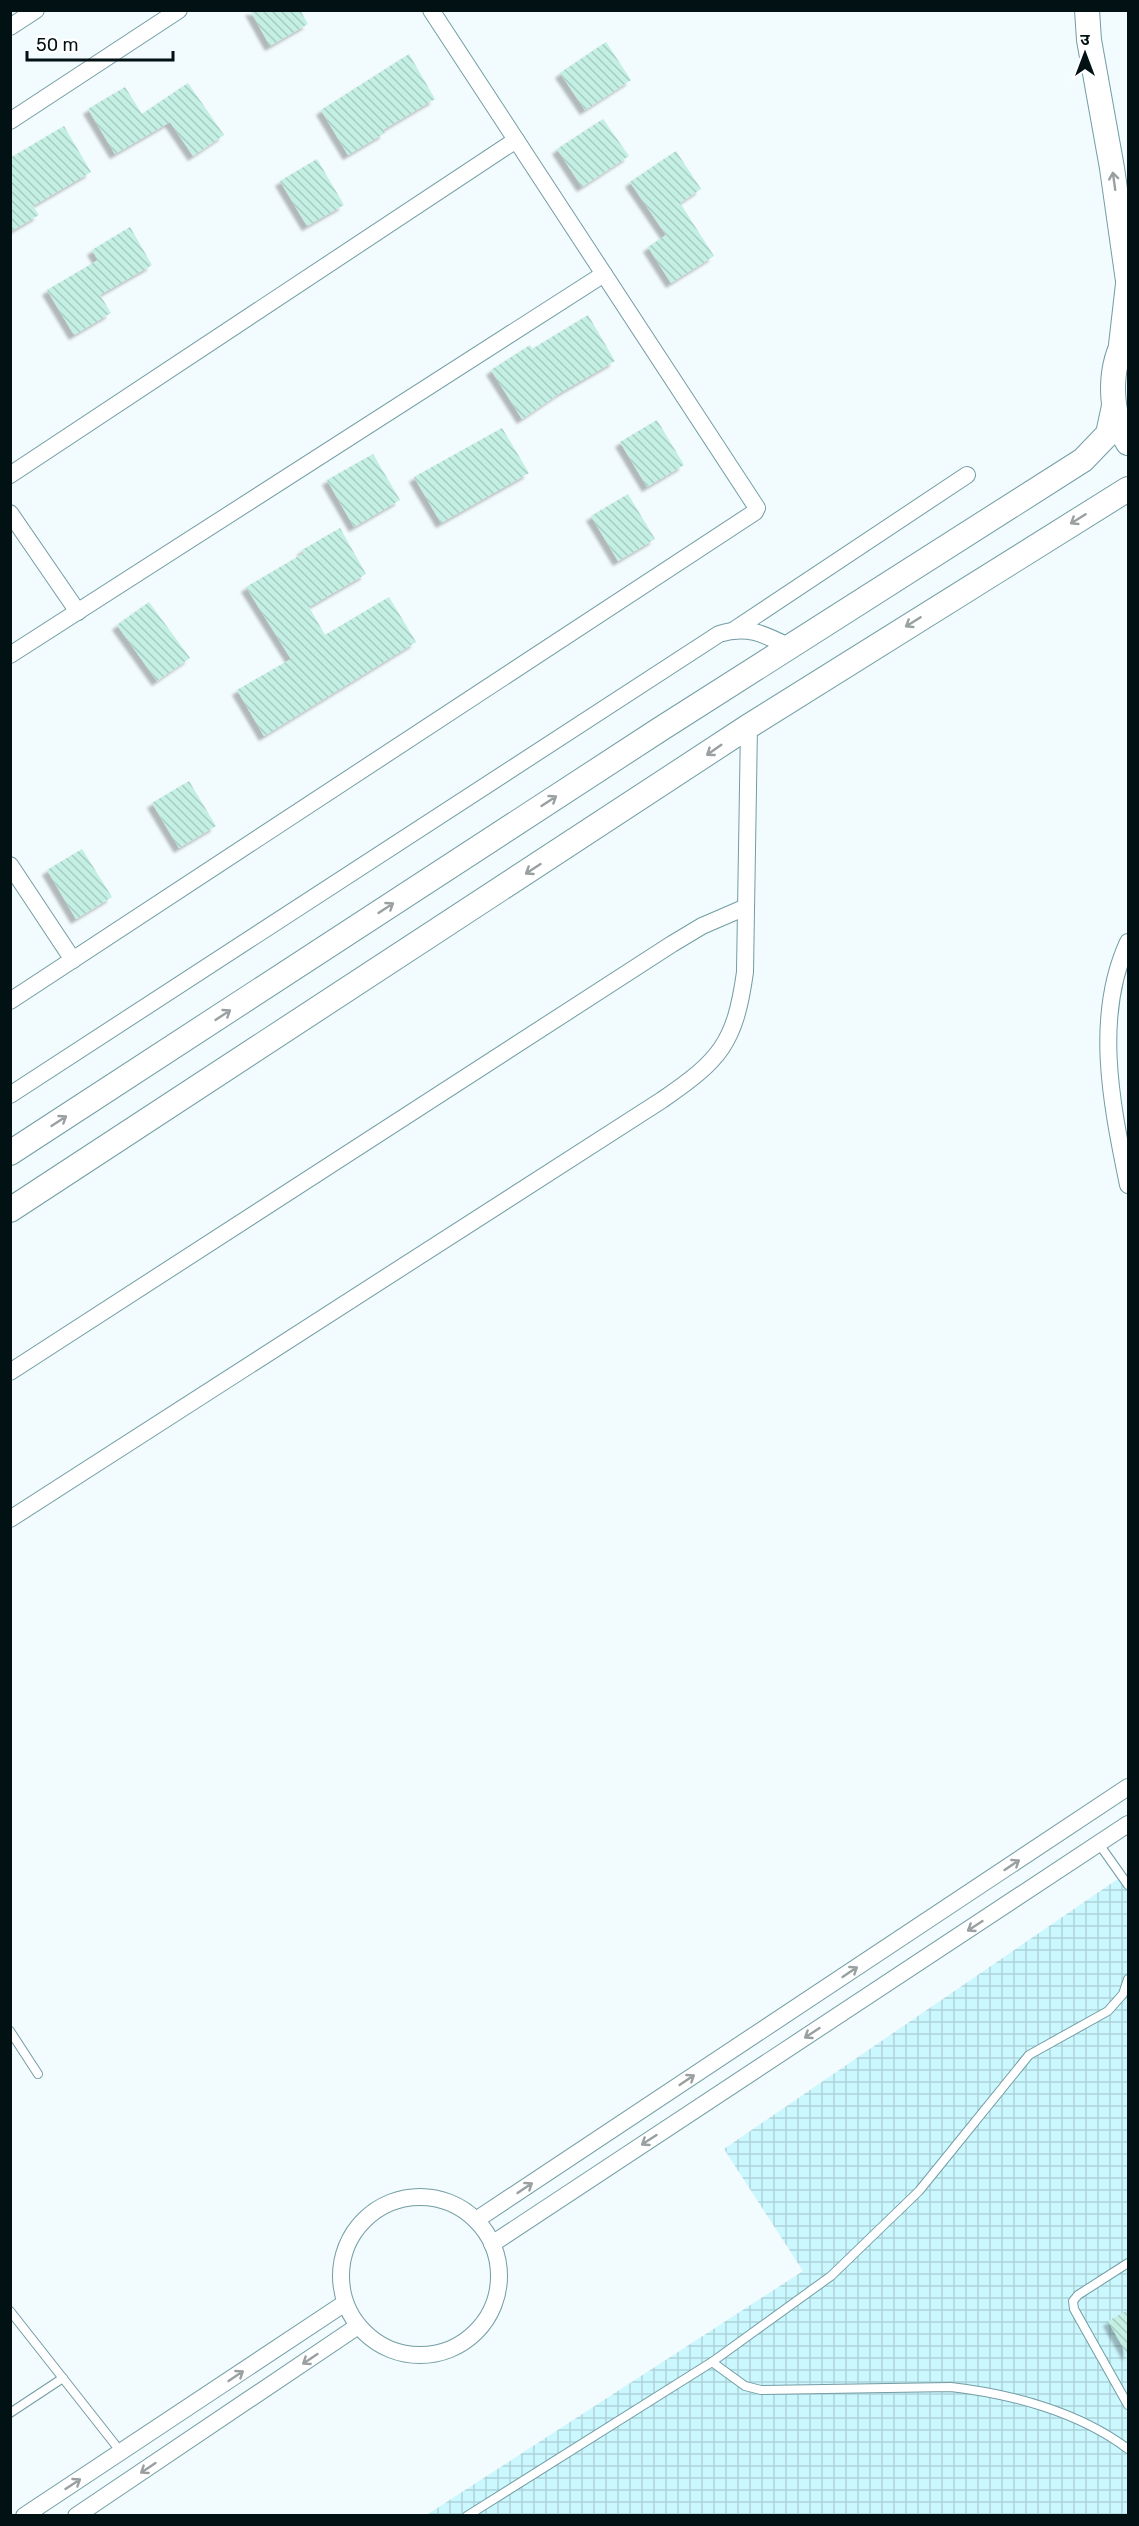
<svg xmlns="http://www.w3.org/2000/svg" width="1139" height="2526" font-family="Rubik,'Noto Sans Devanagari',sans-serif">
<style>
.industrial{fill:url(#industrial-grid)}
.building{fill:url(#building-back-hatch);filter:url(#shadow)}
.lines{fill:none;stroke-linecap:round;stroke-linejoin:round}
.lane-casing{stroke:#729da4;stroke-width:10}
.street-casing{stroke:#729da4;stroke-width:18}
.secondary-casing{stroke:#729da4;stroke-width:26}
.lane{stroke:#fff;stroke-width:8}
.street{stroke:#fff;stroke-width:16}
.secondary{stroke:#fff;stroke-width:24}
.oneway{stroke:#9aa0a1}
</style>
<defs>
<pattern id="industrial-grid" width="8" height="8" patternUnits="userSpaceOnUse" patternTransform="scale(1.5)"><rect width="8" height="8" fill="#cbf7fe"/><path d="M0 4h8M4 0v8" fill="none" stroke="#add3d9"/></pattern>
<pattern id="building-back-hatch" width="6" height="6" patternUnits="userSpaceOnUse" patternTransform="scale(1.5)"><rect width="6" height="6" fill="#c4efe3"/><path d="M-1 5l2 2M0 0l6 6M5-1l2 2" fill="none" stroke="#a7ccc2"/></pattern>
<filter id="shadow"><feDropShadow dx="-5" dy="5" stdDeviation="1.5" flood-color="#0004"/></filter>
</defs>
<rect width="100%" height="100%" fill="#f2fbfd"/>
<path class="industrial" d="M1128,1872V2515L425,2516L803,2271L724,2149Z"/>
<g class="building">
<path d="M250,10H300L308,24L270,46Z"/>
<path d="M606,42L631,80L585,110L560,73Z"/>
<path d="M409,54L435,99L383,130L385,133L348,155L321,110Z"/>
<path d="M188,83L224,135L193,156L170,122L115,154L88,109L125,87L142,114Z"/>
<path d="M603,119L629,156L582,187L557,149Z"/>
<path d="M64,126L91,172L33,206L39,215L10,232V158Z"/>
<path d="M676,151L701,189L680,203L714,256L671,283L648,247L666,235L630,182Z"/>
<path d="M317,159L344,205L307,226L280,181Z"/>
<path d="M130,227L152,265L100,295L111,313L74,335L47,290L98,260L92,250Z"/>
<path d="M588,315L615,361L560,393L522,419L491,370L530,345L532,349Z"/>
<path d="M657,420L684,465L647,487L620,442Z"/>
<path d="M502,428L529,473L441,523L414,477Z"/>
<path d="M373,454L400,500L354,527L327,480Z"/>
<path d="M628,494L655,539L618,561L591,516Z"/>
<path d="M340,528L366,574L309,607L325,635L389,597L416,642L264,736L237,690L291,659L246,587L304,553L302,550Z"/>
<path d="M149,602L190,658L157,681L117,625Z"/>
<path d="M189,781L216,826L179,848L152,803Z"/>
<path d="M82,849L112,897L76,919L47,870Z"/>
<path d="M1128,2310V2356L1108,2321Z"/>
</g>
<g class="lines">
<g class="lane-casing">
<g id="lane">
<path d="M1099,1844L1128,1885"/>
<path d="M10,2031L38,2074"/>
<path d="M1128,2263L1078,2295L1073,2301L1074,2309L1128,2405"/>
<path d="M10,2311L121,2452"/>
<path d="M712,2362L745,2386L761,2390L951,2387C1012,2394 1079,2412 1128,2449"/>
<path d="M10,2413L63,2378"/>
<path d="M467,2516L712,2362L831,2276L919,2191L1029,2055L1108,2011L1123,1994L1128,1979"/>
</g>
</g>
<g class="street-casing">
<g id="street">
<path d="M10,27L36,10"/>
<path d="M10,121L179,10"/>
<path d="M10,475L516,140"/>
<path d="M10,513L78,612"/>
<path d="M734,630L967,475"/>
<path d="M10,655L604,274"/>
<path d="M10,865L73,960"/>
<path d="M1128,942C1093,1018 1112,1106 1128,1185"/>
<path d="M10,1001L755,512L757,508L431,10"/>
<path d="M10,1095L719,634C747,625 764,634 790,647"/>
<path d="M10,1372L672,944L702,926L746,907"/>
<path d="M10,1519L662,1100C720,1060 735,1044 745,972L749,726"/>
<circle cx="420" cy="2276" r="79"/>
<path d="M476,2220L1128,1787"/>
<path d="M492,2244L1128,1824"/>
<path d="M24,2516L345,2303"/>
<path d="M76,2516L358,2326"/>
</g>
</g>
<g class="secondary-casing">
<g id="secondary">
<path d="M1087,10L1089,40L1112,168L1128,281"/>
<path d="M1128,334C1108,366 1108,411 1128,443"/>
<path d="M1121,345L1128,284"/>
<path d="M10,1153L659,730L1083,460L1108,434L1114,406"/>
<path d="M10,1210L749,726L1128,489"/>
</g>
</g>
<use href="#lane" class="lane"/>
<use href="#street" class="street"/>
<use href="#secondary" class="secondary"/>
</g>
<defs><path id="oneway-shaft" d="M-6 0H5M1.5-3L5.5 0L1.5 3" fill="none" stroke-width="1.6" stroke-linecap="round" stroke-linejoin="round" transform="scale(1.5)"/></defs>
<g class="oneway">
<use href="#oneway-shaft" transform="translate(1114 181) rotate(-98)"/>
<use href="#oneway-shaft" transform="translate(1078 519) rotate(148)"/>
<use href="#oneway-shaft" transform="translate(913 622) rotate(148)"/>
<use href="#oneway-shaft" transform="translate(714 750) rotate(145)"/>
<use href="#oneway-shaft" transform="translate(549 801) rotate(-33)"/>
<use href="#oneway-shaft" transform="translate(533 869) rotate(147)"/>
<use href="#oneway-shaft" transform="translate(386 908) rotate(-33)"/>
<use href="#oneway-shaft" transform="translate(223 1015) rotate(-33)"/>
<use href="#oneway-shaft" transform="translate(59 1121) rotate(-33)"/>
<use href="#oneway-shaft" transform="translate(1012 1865) rotate(-34)"/>
<use href="#oneway-shaft" transform="translate(975 1926) rotate(147)"/>
<use href="#oneway-shaft" transform="translate(850 1972) rotate(-34)"/>
<use href="#oneway-shaft" transform="translate(812 2033) rotate(147)"/>
<use href="#oneway-shaft" transform="translate(687 2080) rotate(-34)"/>
<use href="#oneway-shaft" transform="translate(649 2140) rotate(147)"/>
<use href="#oneway-shaft" transform="translate(525 2188) rotate(-34)"/>
<use href="#oneway-shaft" transform="translate(310 2359) rotate(146)"/>
<use href="#oneway-shaft" transform="translate(236 2376) rotate(-34)"/>
<use href="#oneway-shaft" transform="translate(148 2468) rotate(146)"/>
<use href="#oneway-shaft" transform="translate(73 2484) rotate(-33)"/>
</g>
<rect width="1139" height="2526" fill="none" stroke="#021114" stroke-width="24"/>
<g transform="translate(1085 54)" stroke="#ffffff" stroke-width="4.5" paint-order="stroke">
<path d="M0-4.5L10 22L0 15L-10 22Z" fill="#021114"/>
<text y="-9" font-size="16" font-weight="bold" text-anchor="middle" fill="#021114">उ</text>
</g>
<path d="M27 51v9h146v-9" fill="none" stroke="#021114" stroke-width="3"/>
<text x="36" y="51" font-size="18" fill="#021114" stroke="#ffffff" stroke-width="4.5" paint-order="stroke">50 m</text>
</svg>
